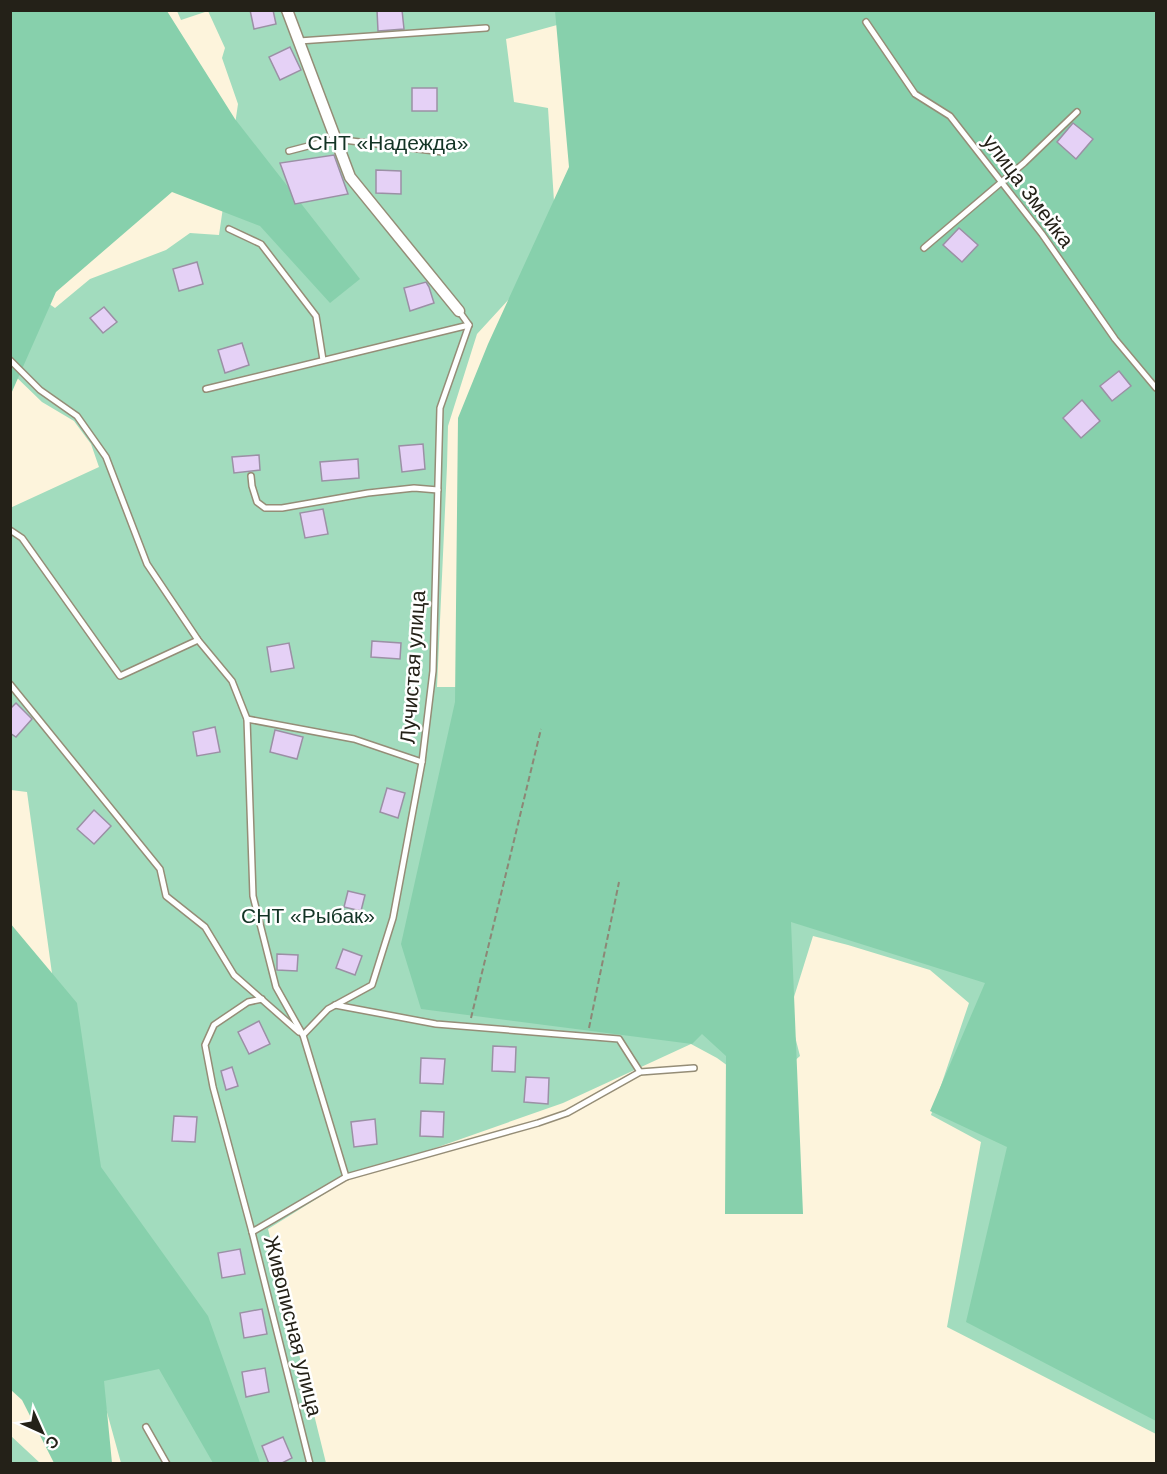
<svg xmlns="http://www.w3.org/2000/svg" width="1167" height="1474" font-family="Arial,sans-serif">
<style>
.green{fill:#a2dcbe}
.forest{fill:#87d0ac}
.building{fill:#e5d1f6;stroke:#9b90a5;stroke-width:1.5}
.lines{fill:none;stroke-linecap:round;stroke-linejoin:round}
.lane-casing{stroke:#958d77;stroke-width:8}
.street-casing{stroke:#958d77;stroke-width:13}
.path{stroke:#8d8776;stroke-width:2;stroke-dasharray:6 3;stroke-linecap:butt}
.lane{stroke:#fff;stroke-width:5}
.street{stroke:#fff;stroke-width:10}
.labels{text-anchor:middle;stroke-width:5;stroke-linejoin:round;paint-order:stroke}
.park-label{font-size:21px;fill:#133425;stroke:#fff}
.street-label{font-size:21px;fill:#242118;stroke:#fff}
</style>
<rect width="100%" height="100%" fill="#fdf4dc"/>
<g class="green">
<path d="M177,11H565L568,22L506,39L514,102L548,108L555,217L520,287L477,334L448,426L447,466L437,687H480L1156,137V1434L947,1327L981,1142L931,1115L969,1003L930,970L848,945L813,936L789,1013L800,1056L774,1079L739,1074L717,1058L691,1044L563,1103L350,1178L268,1229L326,1463H121L87,1340L82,1191L27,792L11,790L10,508L99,467L91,444L74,421L42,402L11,372V277L55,308L90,279L166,250L190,233L219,235L238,104L222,58L225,48L208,11L181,20Z"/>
<path d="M10,1436H11L40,1463H11Z"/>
</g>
<g class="forest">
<path d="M11,11H167L235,119L360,279L330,303L260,226L172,192L56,292L11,394Z"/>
<path d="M555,11H1156V1421L966,1322L1007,1147L930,1111L985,983L791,922L803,1214H725L726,1056L702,1034L692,1044L421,1009L401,944L455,702L458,418L488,344L569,167Z"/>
<path d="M10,923L77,1003L101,1167L208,1316L260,1463H213L159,1369L104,1381L112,1463H54L22,1400L11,1390Z"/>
</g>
<g class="building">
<path d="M250,10H273L276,24L254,29Z"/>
<path d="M377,10H402L404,29L378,31Z"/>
<path d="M290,47L301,70L280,80L269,57Z"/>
<rect x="412" y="88" width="25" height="23"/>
<path d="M1073,123L1093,139L1076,159L1057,142Z"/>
<path d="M334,155L348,194L295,204L280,163Z"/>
<path d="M376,170L401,171V194L376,193Z"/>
<path d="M959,228L978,245L962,262L943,245Z"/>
<path d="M197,262L203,284L179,291L173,269Z"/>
<path d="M426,282L429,287L434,303L410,311L404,288Z"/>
<path d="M104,307L117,322L103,333L90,318Z"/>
<path d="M242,343L249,365L225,373L218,350Z"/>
<path d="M1119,371L1131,386L1112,401L1100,386Z"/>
<path d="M1082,400L1100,421L1081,438L1063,418Z"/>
<path d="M423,444L425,469L402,472L399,446Z"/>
<path d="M259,455L260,470L234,473L232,457Z"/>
<path d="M358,459L359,478L322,481L320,462Z"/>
<path d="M323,509L328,534L305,538L300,513Z"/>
<path d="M372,641L401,643L400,659L371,657Z"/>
<path d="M289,643L294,668L271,672L267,647Z"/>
<path d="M16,703L32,719L16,737L10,733V709Z"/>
<path d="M215,727L220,752L197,756L193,732Z"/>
<path d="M275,730L303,737L297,759L270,752Z"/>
<path d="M387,788L405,793L398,818L380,812Z"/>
<path d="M94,810L111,826L94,844L77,829Z"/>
<path d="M348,891L365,895L361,911L344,907Z"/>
<path d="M343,949L362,956L355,975L336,968Z"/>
<path d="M277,954L298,955L297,971L277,970Z"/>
<path d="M259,1021L270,1044L249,1054L238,1032Z"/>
<path d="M493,1046L516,1047L515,1072L492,1071Z"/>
<path d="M421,1058L445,1059L443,1084L420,1083Z"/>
<path d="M232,1067L238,1086L226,1090L221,1071Z"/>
<path d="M526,1077L549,1078L548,1104L524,1102Z"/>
<path d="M421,1111L444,1112L443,1137L420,1136Z"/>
<path d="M174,1116L197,1117L195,1142L172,1141Z"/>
<path d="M375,1119L377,1144L354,1147L351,1122Z"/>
<path d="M240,1249L245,1274L222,1278L218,1253Z"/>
<path d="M262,1309L267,1334L244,1338L240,1313Z"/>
<path d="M265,1368L269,1392L246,1397L242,1372Z"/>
<path d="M283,1437L292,1458L280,1464H269L262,1446Z"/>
</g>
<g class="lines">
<g class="lane-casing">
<g id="lane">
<path d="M866,22L915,94L950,116L1042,234L1115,339L1156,388"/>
<path d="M299,41L486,28"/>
<path d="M289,151L335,139L443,152"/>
<path d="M229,229L261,244L316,316L323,360"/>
<path d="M924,248L1024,163L1077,112"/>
<path d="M10,360L40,390L77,416L106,457L147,564L198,640L232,681L247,719L253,896L276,987L303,1035"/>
<path d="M206,389L469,325"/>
<path d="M251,476L252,486L257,502L265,508H282L368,493L414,488L438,490"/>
<path d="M10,530L22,538L120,676L198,640"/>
<path d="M10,684L160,869L166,896L205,927L234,975L299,1032"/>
<path d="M247,719L354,739L422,762"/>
<path d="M335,1005L436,1024L619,1039L640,1072"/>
<path d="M346,1177L303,1035L328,1009L372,985L393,918L422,762L433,671L440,408L469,325L459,311"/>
<path d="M252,1232L213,1087L205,1045L214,1025L248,1002L262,999"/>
<path d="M146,1427L167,1464"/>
<path d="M310,1464L252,1232L346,1177L538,1123L567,1113L640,1072L694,1068"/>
</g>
</g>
<g class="street-casing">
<path id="street" d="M287,10L350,177L459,311"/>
</g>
<g class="path">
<path d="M471,1018L541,729"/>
<path d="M589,1028L619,882"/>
</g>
<use href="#lane" class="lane"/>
<use href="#street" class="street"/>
</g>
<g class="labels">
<g class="park-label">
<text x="388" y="150">СНТ «Надежда»</text>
<text x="308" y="923">СНТ «Рыбак»</text>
</g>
<g class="street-label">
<text transform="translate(1028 191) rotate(53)" y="7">улица Змейка</text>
<text transform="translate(413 667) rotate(-86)" y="7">Лучистая улица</text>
<text transform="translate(293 1326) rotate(76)" y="7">Живописная улица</text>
</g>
</g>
<rect width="1167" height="1474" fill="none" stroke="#242118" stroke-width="24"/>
<g transform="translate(42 1432) rotate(135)" stroke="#ffffff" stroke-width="4.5" paint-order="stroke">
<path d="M0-4.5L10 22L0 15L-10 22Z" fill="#242118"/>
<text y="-9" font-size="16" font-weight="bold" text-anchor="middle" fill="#242118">С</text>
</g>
</svg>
